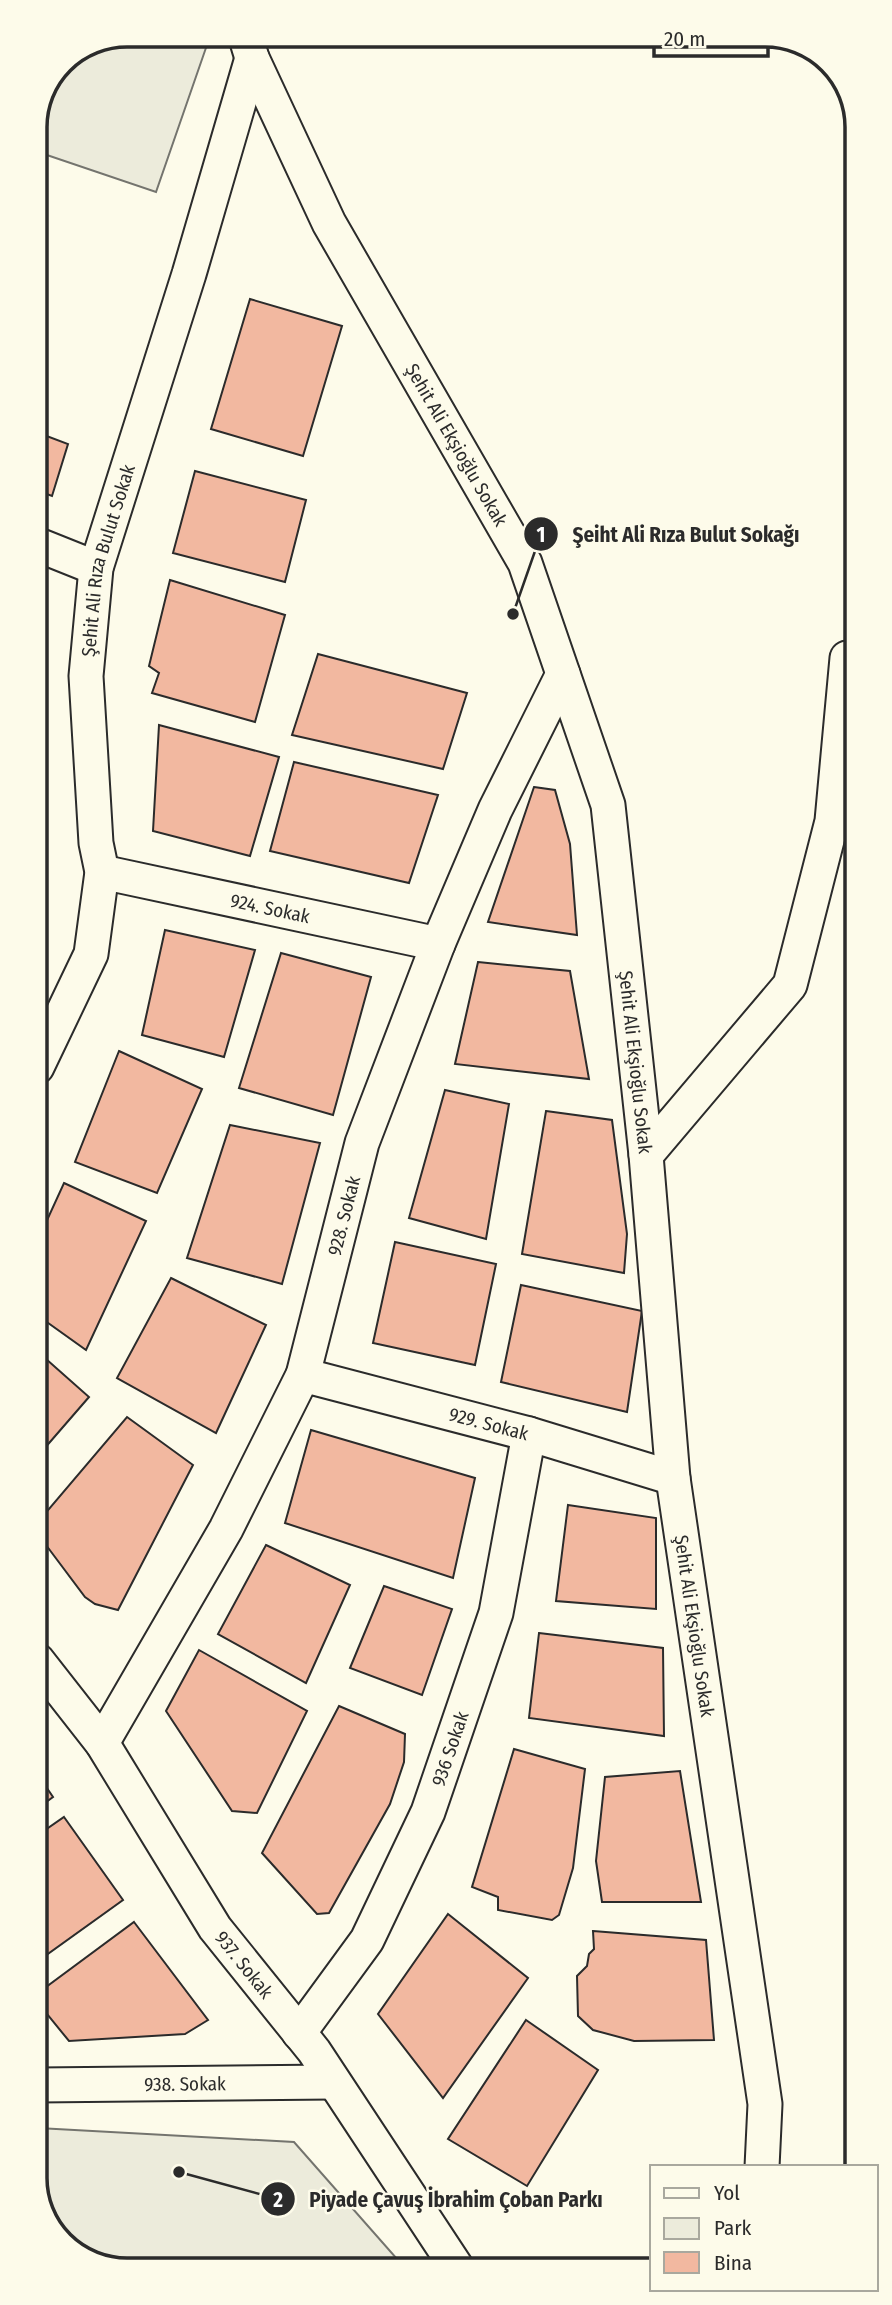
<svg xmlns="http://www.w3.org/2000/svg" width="892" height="2305" font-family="'Fira Sans Condensed',sans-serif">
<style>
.green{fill:#ecebdb;stroke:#74746e;stroke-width:2}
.building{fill:#f2b8a0;stroke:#2b2b2b;stroke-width:2}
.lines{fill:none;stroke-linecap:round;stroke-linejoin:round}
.street-casing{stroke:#2b2b2b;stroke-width:37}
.street{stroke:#fdfbea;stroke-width:33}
.labels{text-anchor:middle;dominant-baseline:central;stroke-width:5;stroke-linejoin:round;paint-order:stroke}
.street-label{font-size:19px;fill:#2b2b2b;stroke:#fdfbea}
.rim{fill:none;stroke:#2b2b2b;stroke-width:3.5}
.leader{fill:none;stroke:#2b2b2b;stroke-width:2.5}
.callout-dot{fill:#2b2b2b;stroke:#fdfbea;stroke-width:2.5}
.mark-label{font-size:21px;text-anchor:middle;font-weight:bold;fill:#fff}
.callout-label{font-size:21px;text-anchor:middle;font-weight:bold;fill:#2b2b2b;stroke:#fdfbea;stroke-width:5;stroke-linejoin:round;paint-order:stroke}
</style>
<rect width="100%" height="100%" fill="#fdfbea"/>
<g class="green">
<polygon points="127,35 207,35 208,42 156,192 35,151 35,121 62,62"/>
<polygon points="38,2128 294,2142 405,2268 121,2270 67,2247 38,2202"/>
</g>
<g class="building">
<polygon points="250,299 342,326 303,456 211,429"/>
<polygon points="36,432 68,444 52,496 36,490"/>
<polygon points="195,471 306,500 285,582 173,553"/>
<polygon points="170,580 285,615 255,722 152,693 159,673 149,666"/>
<polygon points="318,654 467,693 443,769 292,735"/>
<polygon points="159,725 279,757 250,856 153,831"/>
<polygon points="294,762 438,795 409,883 270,851"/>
<polygon points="534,787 555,790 570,844 577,935 488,922"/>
<polygon points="165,930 255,950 224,1057 142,1035"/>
<polygon points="281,953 371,977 333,1115 239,1088"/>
<polygon points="478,962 570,971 589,1079 455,1064"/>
<polygon points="119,1051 202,1089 157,1193 75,1162"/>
<polygon points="445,1090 509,1104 486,1239 409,1218"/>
<polygon points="546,1111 612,1120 627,1234 624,1273 522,1254"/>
<polygon points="230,1125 320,1143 282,1284 187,1258"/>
<polygon points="64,1183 146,1221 86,1350 37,1315 37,1242"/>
<polygon points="395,1242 496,1264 475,1365 373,1343"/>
<polygon points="171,1278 266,1325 216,1433 117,1378"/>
<polygon points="521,1285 642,1311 627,1412 501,1382"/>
<polygon points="37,1351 89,1397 37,1457"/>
<polygon points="127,1417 193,1465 118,1610 95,1604 85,1597 37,1533 37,1523"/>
<polygon points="311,1430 475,1478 453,1578 285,1523"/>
<polygon points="568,1505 656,1518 656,1609 556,1601"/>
<polygon points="266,1545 350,1585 306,1683 218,1634"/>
<polygon points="384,1586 452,1609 422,1695 350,1668"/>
<polygon points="539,1633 663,1648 664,1736 529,1718"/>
<polygon points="199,1650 307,1711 257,1813 232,1811 166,1711"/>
<polygon points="339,1706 405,1734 404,1762 390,1804 329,1913 317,1914 262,1853"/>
<polygon points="514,1749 585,1769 573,1868 559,1915 552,1920 498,1910 498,1897 472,1887"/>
<polygon points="680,1771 701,1902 602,1902 596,1861 605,1777"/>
<polygon points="38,1775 53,1797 38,1808"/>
<polygon points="64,1817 123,1900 38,1961 38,1835"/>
<polygon points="448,1914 528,1978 443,2098 378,2014"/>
<polygon points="134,1922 208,2020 185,2034 69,2041 38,2003 38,1993"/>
<polygon points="593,1931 706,1940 714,2040 634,2041 593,2030 578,2016 577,1976 587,1966 589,1954 594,1949"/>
<polygon points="526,2020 598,2070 527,2186 448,2139"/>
</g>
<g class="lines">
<defs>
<g id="street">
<path id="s1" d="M245,35L252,58L329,223L525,563L608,805L646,1155L673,1478L765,2104L762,2167"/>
<polyline points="36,544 96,568"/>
<path id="s2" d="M102,872L438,944"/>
<path id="s3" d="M37,1067L91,954L102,872L96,843L86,676L96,568L189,274L252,58"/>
<polyline points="646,1155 790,985 832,821 847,658"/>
<path id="s4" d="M303,1375L529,1434L673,1478"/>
<path id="s5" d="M37,1660L102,1743L215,1928L314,2051L457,2268"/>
<path id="s6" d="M102,1743L226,1529L303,1375L362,1143L438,944L495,810L563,674"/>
<path id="s7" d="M299,2033L367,1940L428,1812L496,1613L529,1434"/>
<path id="s8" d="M38,2085L333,2082"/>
</g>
</defs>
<use href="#street" class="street-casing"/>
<use href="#street" class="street"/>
</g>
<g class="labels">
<g class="street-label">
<text stroke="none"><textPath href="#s1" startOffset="462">Şehit Ali Ekşioğlu Sokak</textPath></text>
<text stroke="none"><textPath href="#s3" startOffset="523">Şehit Ali Rıza Bulut Sokak</textPath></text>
<text stroke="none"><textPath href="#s2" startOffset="172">924. Sokak</textPath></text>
<text stroke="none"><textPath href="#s1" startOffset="1113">Şehit Ali Ekşioğlu Sokak</textPath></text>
<text stroke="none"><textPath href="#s6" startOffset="584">928. Sokak</textPath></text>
<text stroke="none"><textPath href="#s4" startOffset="192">929. Sokak</textPath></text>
<text stroke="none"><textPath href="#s1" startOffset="1680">Şehit Ali Ekşioğlu Sokak</textPath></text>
<text stroke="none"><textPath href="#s7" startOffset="324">936 Sokak</textPath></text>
<text stroke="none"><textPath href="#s5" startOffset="369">937. Sokak</textPath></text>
<text stroke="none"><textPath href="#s8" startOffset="147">938. Sokak</textPath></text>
</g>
</g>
<path d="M0 0H892V2305H0ZM127 47H765A80 80 0 0 1 845 127V2178A80 80 0 0 1 765 2258H127A80 80 0 0 1 47 2178V127A80 80 0 0 1 127 47Z" fill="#fdfbea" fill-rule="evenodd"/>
<path class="rim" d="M127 47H765A80 80 0 0 1 845 127V2178A80 80 0 0 1 765 2258H127A80 80 0 0 1 47 2178V127A80 80 0 0 1 127 47Z"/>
<path class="leader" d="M513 614L541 534M179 2172L278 2199"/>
<g class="callout-dot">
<circle cx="513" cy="614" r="7"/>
<circle cx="179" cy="2172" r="7"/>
<circle cx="541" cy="534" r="18"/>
<circle cx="278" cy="2199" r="18"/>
</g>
<g class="mark-label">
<text x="541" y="542">1</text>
<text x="278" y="2207">2</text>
</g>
<g class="callout-label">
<text x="686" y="542">Şeiht Ali Rıza Bulut Sokağı</text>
<text x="456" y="2207">Piyade Çavuş İbrahim Çoban Parkı</text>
</g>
<rect x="650" y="2165" width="228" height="126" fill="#fdfbea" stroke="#a9a89e" stroke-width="2"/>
<rect x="664" y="2188" width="35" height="10" fill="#fdfbea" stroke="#a9a89e" stroke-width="2"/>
<text x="714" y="2200" font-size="21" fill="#2b2b2b">Yol</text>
<rect x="664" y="2218" width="35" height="21" fill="#ecebdb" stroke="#a9a89e" stroke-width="2"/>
<text x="714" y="2235" font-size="21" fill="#2b2b2b">Park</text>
<rect x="664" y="2252" width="35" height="21" fill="#f2b8a0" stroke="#a9a89e" stroke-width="2"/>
<text x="714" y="2270" font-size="21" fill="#2b2b2b">Bina</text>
<path d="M654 46v10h114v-10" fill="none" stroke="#2b2b2b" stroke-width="3.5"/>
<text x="664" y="46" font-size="21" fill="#2b2b2b" stroke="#fdfbea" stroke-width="5" paint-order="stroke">20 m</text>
</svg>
